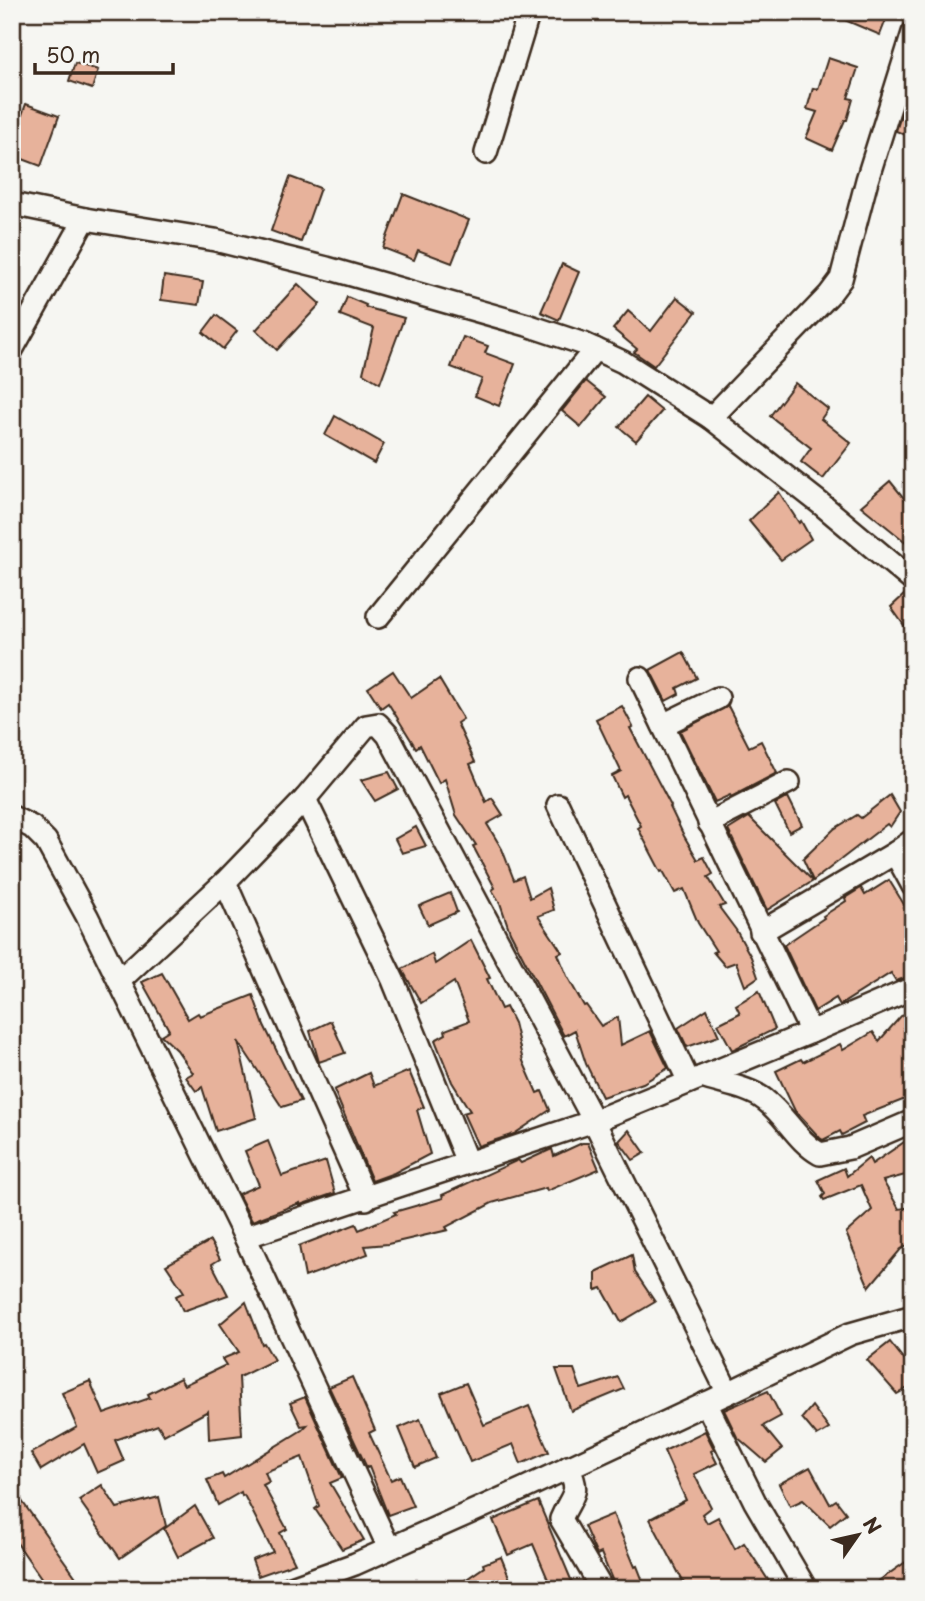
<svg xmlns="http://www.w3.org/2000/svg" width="925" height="1601" font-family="'Playpen Sans',sans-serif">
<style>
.building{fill:#e7b29b;stroke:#3b2a1e;stroke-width:2}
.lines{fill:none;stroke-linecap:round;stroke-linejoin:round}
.minor-casing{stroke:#3b2a1e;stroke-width:26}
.minor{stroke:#f6f6f2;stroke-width:21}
</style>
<rect width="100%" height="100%" fill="#f6f6f2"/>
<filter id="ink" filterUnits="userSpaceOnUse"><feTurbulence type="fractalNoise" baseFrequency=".0143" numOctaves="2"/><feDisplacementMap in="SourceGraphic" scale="14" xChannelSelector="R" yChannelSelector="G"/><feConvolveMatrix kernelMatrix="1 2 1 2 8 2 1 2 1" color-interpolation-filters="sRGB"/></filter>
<g filter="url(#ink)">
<g class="building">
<polygon points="826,12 889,12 880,35"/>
<polygon points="828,58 858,68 848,98 853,99 847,120 845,120 832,150 806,138 817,112 807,109 813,88 818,89"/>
<polygon points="75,63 98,70 92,89 69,81"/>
<polygon points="913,78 913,138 896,131"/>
<polygon points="26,104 59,116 41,166 12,155 12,142"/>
<polygon points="290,177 320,188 301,242 271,231"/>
<polygon points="403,194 469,220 452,263 418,250 414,260 383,248"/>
<polygon points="562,264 579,272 559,320 541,312"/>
<polygon points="164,276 203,282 199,305 161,300"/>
<polygon points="298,284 320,304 277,350 256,330"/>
<polygon points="347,297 366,305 365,307 404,318 380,383 363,373 374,328 340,315"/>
<polygon points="677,297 696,312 654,366 634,352 637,349 613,329 628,311 651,331"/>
<polygon points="216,315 237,331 223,349 203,332"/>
<polygon points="463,337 488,346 485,353 515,364 499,406 475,396 482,379 451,367"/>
<polygon points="586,381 606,397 581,427 562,411"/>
<polygon points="795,383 828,409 821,419 851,443 823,479 801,462 811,448 770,416"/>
<polygon points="645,397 662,411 636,441 619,427"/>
<polygon points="335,416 384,444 374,463 325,435"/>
<polygon points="890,481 913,509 913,548 861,506"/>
<polygon points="779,492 799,523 801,521 811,539 781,560 749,521"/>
<polygon points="905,594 913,603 913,638 891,607"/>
<polygon points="683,652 697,678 677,688 679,694 666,701 650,670"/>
<polygon points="393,671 411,698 439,679 463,719 457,723 475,762 470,764 486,802 492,798 503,815 487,824 502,849 514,880 523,876 530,898 548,888 554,910 538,916 562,952 558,954 567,976 584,1006 586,1005 601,1026 618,1017 621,1045 650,1031 668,1068 643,1083 602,1097 586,1064 575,1030 564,1036 510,932 500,903 492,890 495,888 473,846 476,845 456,815 445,779 439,783 420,745 416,748 388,703 381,708 368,688"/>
<polygon points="622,706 633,727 630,728 671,806 670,807 684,836 698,860 704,857 713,874 708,877 725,905 719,907 736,930 751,957 758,977 745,986 736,962 725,966 713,952 716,951 698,923 684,889 675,893 663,871 661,872 638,828 641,826 625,795 622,797 612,776 621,771 596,719"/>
<polygon points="728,706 749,747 761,741 777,773 731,797 730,795 715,802 680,731"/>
<polygon points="389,772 398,789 375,801 361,780"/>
<polygon points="890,795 900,812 890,827 887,824 813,881 803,859 834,829 857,815 861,818"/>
<polygon points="788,797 802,825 789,832 775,804"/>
<polygon points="749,817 813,881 767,910 728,830"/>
<polygon points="416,827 426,846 402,853 395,839"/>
<polygon points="889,880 913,919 913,975 896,981 891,973 840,1005 836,998 815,1011 784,945 824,918 823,916 846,901 845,898 861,888 865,895"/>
<polygon points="450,893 457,912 428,925 419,906"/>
<polygon points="471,940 490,978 487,979 501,1009 506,1007 514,1023 523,1061 537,1093 542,1091 550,1110 514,1134 478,1146 463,1113 470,1111 452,1082 435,1040 446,1034 445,1030 469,1021 454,982 421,1003 402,969 432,954 435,964"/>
<polygon points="162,973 188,1019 198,1013 200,1016 253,995 264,1025 301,1101 282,1107 238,1041 256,1118 216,1131 202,1087 196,1091 186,1077 193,1073 177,1050 161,1035 169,1030 142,982"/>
<polygon points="759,991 775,1029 732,1050 718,1024 740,1013 736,1005"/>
<polygon points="707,1009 719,1036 687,1047 678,1028"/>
<polygon points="913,1012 913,1096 862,1116 865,1123 842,1135 840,1131 823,1140 820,1138 795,1111 776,1071 801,1059 803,1062 840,1044 843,1050 873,1032 879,1041 901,1016"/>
<polygon points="331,1021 345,1053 319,1062 310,1031"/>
<polygon points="409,1071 424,1107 417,1110 430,1154 394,1173 372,1181 334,1090 369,1073 374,1086"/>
<polygon points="629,1130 645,1153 633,1160 619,1141"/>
<polygon points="913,1136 913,1173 883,1181 899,1209 913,1207 913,1243 901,1249 869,1287 846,1233 872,1210 861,1185 824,1200 822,1197 825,1194 818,1180 844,1168 847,1176 869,1158 872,1164"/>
<polygon points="268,1141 282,1176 326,1161 335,1193 300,1205 300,1203 252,1221 238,1194 259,1185 245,1151"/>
<polygon points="582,1143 588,1143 599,1169 547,1191 546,1188 492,1203 446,1227 448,1230 388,1244 365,1246 368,1254 305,1277 299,1246 356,1224 359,1230 396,1214 394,1212 443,1198 442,1195 518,1160 521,1163 552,1149 554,1156"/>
<polygon points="210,1241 220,1259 212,1264 228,1295 183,1311 176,1296 184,1292 166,1265"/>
<polygon points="632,1255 635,1272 655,1302 621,1322 602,1288 596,1290 596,1272"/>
<polygon points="246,1302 262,1344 264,1343 274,1360 239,1377 242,1435 209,1439 208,1411 164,1435 158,1425 115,1440 124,1461 97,1473 84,1444 41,1470 31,1453 77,1427 62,1393 90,1381 104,1414 150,1398 148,1394 180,1378 184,1385 226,1365 222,1359 239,1352 220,1324"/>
<polygon points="890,1342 913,1371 913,1385 897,1394 867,1360"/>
<polygon points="556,1369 574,1369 581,1389 618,1377 624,1389 571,1411"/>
<polygon points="352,1377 375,1430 369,1433 391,1480 400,1476 413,1506 388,1515 369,1467 367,1468 329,1387"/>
<polygon points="466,1383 484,1425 529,1406 549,1452 521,1464 513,1444 470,1462 441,1393"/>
<polygon points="768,1391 781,1416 763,1426 782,1449 766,1462 737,1437 724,1410"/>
<polygon points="305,1397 342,1478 330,1483 364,1540 342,1549 315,1509 319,1506 302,1457 265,1472 269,1482 263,1485 287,1529 280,1533 295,1563 258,1576 252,1560 273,1552 244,1495 242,1496 241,1492 218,1505 207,1480 222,1474 224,1478 302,1430 307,1425 301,1426 290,1403"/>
<polygon points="812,1406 829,1429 817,1436 802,1418"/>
<polygon points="420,1419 436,1458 415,1467 399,1428"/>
<polygon points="705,1431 714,1449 711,1451 717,1463 694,1474 711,1507 702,1514 707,1523 718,1517 735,1549 744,1543 774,1589 687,1589 650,1519 686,1500 664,1451"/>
<polygon points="810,1467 830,1504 836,1500 846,1513 830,1526 803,1500 790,1506 779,1484"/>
<polygon points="102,1485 117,1508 159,1497 166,1526 120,1558 79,1500"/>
<polygon points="12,1487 80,1583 72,1589 49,1589 12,1536"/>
<polygon points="538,1501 575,1589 552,1589 533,1544 508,1555 493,1520"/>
<polygon points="195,1506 213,1538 178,1557 164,1529"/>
<polygon points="613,1514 635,1567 637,1566 646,1589 616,1589 601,1553 597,1555 595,1551 584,1526"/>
<polygon points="501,1557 514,1589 452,1589 484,1567 483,1564"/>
<polygon points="913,1557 913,1589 867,1589"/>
</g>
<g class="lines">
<defs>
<g id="minor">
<polyline points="486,153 529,12"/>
<polyline points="12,204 85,219 215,240 327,268 527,325 584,344 623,362 711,418 821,504 913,581"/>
<polyline points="12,350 85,219"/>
<polyline points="711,418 829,295 841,279 867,180 913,33"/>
<polyline points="378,617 595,349"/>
<polyline points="640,678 811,1032 913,988"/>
<polyline points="663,725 718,698"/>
<polyline points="305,799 393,980 467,1162"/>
<polyline points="558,805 689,1082"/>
<polyline points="12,817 32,827 46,841 87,916 245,1237 389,1548"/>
<polyline points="709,823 789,782"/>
<polyline points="895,853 913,886"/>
<polyline points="225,882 366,1199"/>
<polyline points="761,932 895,853 913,840"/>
<polyline points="119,981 225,882 305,799 366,726 378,724 388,735 594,1121 728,1393"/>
<polyline points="702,1077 811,1032"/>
<path d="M245,1237L594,1121L702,1077C722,1084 749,1087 765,1100C786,1116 797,1141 820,1154L850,1148L913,1121"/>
<polyline points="706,1403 755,1502 806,1589"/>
<path d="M568,1467C582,1494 571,1495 561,1519L602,1589"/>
<polyline points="286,1589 355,1564 525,1488 728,1393 850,1334 913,1316"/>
</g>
</defs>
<use href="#minor" class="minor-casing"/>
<use href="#minor" class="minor"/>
</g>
</g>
<rect width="925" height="1601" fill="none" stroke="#f6f6f2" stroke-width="42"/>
<rect x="21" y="21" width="883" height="1559" fill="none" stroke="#3b2a1e" stroke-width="2.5" filter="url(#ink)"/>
<g transform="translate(858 1535) rotate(56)" stroke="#f6f6f2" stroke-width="5" paint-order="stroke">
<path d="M0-5L12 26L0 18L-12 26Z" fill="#3b2a1e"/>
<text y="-10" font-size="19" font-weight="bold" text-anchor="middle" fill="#3b2a1e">N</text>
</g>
<path d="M35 63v10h138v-10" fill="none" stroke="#3b2a1e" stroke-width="3.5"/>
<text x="46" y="63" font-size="21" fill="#3b2a1e" stroke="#f6f6f2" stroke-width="5" paint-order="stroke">50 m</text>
</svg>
